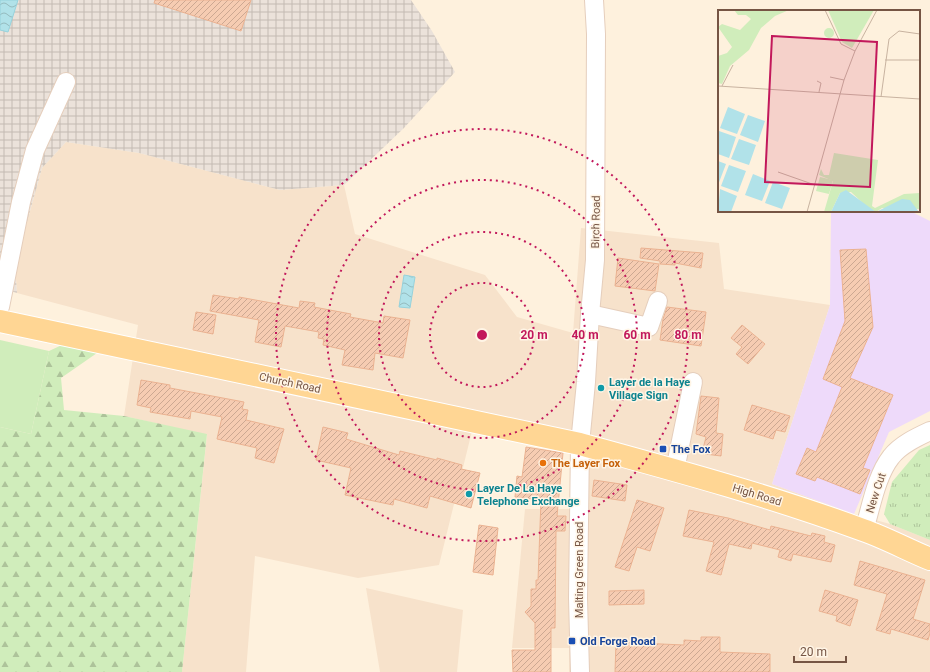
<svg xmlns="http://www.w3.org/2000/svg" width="930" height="672" font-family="Roboto,sans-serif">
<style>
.residential{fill:#f7e2cb}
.industrial{fill:url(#industrial-grid)}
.education{fill:#eedafa}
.forest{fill:url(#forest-firs)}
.park{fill:url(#park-tufts)}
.garden{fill:#d0edbb}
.water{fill:url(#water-waves);stroke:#96d2dc}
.building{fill:url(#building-hatch);stroke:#ebb291}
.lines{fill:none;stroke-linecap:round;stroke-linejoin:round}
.minor-casing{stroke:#e5cebc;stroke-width:20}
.major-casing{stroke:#fff;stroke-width:24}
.minor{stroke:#fff;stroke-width:18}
.major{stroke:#ffd694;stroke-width:22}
.ring{fill:none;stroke:#c2185b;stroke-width:2;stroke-dasharray:2 4}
.culture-dot{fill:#0f9aa8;stroke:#fff5e6;stroke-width:1.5}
.transit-dot{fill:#1a4fb4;stroke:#fff5e6;stroke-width:1.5}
.food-dot{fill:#e8710a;stroke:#fff5e6;stroke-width:1.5}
.labels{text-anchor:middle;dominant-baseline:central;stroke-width:3;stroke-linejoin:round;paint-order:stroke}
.street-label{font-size:11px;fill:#765544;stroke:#fff5e6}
.culture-label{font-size:11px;font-weight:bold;fill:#0d838f;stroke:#fff5e6;text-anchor:start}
.transit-label{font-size:11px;font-weight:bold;fill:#164399;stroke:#fff5e6;text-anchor:start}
.food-label{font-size:11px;font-weight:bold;fill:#c56008;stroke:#fff5e6;text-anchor:start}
.inset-road{fill:none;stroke:#c8b3a0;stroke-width:1}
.view{fill:#c2185b;fill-opacity:0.15;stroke:#c2185b;stroke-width:2}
.inset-edge{fill:none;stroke:#765544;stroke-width:2}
.centre{fill:#c2185b;stroke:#fff5e6;stroke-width:2}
.ring-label{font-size:12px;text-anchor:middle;font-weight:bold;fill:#c2185b;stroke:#fff5e6;stroke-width:3;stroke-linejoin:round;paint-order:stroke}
</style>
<defs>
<pattern id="industrial-grid" width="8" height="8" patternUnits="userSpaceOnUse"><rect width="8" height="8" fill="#ebe2da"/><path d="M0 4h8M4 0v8" fill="none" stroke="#c3bab2"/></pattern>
<pattern id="forest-firs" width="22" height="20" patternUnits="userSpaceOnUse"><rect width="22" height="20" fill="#d0edbb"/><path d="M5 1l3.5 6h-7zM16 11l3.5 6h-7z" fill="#adc39a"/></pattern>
<pattern id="park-tufts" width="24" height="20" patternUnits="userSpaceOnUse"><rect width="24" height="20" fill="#d0edbb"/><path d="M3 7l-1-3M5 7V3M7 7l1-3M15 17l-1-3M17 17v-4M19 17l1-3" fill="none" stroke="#adc39a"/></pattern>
<pattern id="water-waves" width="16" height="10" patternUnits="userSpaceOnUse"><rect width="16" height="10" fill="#b1e2e9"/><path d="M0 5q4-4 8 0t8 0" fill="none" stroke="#95babe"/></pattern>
<pattern id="building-hatch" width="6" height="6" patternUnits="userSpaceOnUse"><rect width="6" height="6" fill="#f6ccb2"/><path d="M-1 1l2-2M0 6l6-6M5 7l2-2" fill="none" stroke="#cca892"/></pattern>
</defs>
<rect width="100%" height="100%" fill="#fef1dd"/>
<g class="residential">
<polygon points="66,142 139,153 280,190 344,185 355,234 485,275 517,317 573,333 581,228 719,243 724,289 830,305 772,484 854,514 890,524 930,540 930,672 569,672 569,648 512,648 525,509 570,509 573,451 472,431 439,565 358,578 255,556 246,672 182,672 207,435 124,416 138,325 17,293 15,265 42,168"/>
<polygon points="366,588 463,610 457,672 380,672"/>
</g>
<polygon class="industrial" points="0,0 411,0 432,31 455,72 404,128 344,185 280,190 139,153 66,142 42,168 15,265 17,293 0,288"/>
<polygon class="education" points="831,211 910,211 930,221 930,411 889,432 854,514 772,484 830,305"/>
<polygon class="forest" points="64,344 82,346 97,353 61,378 64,410 124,416 207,434 182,672 0,672 0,427 31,434 49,351"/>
<polygon class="park" points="930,445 930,540 890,524 884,514 892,482 919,450"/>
<polygon class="garden" points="0,340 49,351 31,434 0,427"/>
<g class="water">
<polygon points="0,0 18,0 8,32 0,30"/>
<polygon points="404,275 415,277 410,308 399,307"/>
</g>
<g class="building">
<polygon points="155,0 251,0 241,31 154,3"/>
<polygon points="641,248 703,253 701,268 675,263 675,265 660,264 660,261 640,258"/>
<polygon points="866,249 873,327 850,378 893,395 863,468 870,470 860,494 817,477 815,481 796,474 807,448 816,452 842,387 823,379 845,321 840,250"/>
<polygon points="618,258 659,264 655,291 615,286"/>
<polygon points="213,295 239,299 239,297 299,308 300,301 315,303 314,307 351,314 350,317 383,323 384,316 410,320 403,358 375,353 373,370 342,365 345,350 323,345 324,339 318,338 319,332 285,326 281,347 255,342 259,320 210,311"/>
<polygon points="667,307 706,312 701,346 660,340 663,319"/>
<polygon points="196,312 216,315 213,334 193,330"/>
<polygon points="742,325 765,344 748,364 736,354 742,347 731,338"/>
<polygon points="141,380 170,385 170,388 244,402 242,409 248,410 246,420 284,429 274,463 255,458 257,448 217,439 222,417 191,411 190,419 150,412 151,408 137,405"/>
<polygon points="701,396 719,398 716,433 723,434 721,456 705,454 705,449 703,449 706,437 696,434"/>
<polygon points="752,405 790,416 785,432 776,430 773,439 744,430"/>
<polygon points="323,427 348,433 346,439 399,455 400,451 437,460 437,458 462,465 461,469 480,473 471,508 430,496 427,508 394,499 393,505 345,495 351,468 316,460"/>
<polygon points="526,447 563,453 557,516 566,516 565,531 556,531 555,628 551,628 551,672 513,672 512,650 535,650 535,623 525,612 531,606 531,589 536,589 536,580 538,580 541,500 515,497 517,476 522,477"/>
<polygon points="594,480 627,485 625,501 592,496"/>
<polygon points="637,500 664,508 650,551 637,547 629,571 615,567"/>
<polygon points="689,510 728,518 770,530 771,526 811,536 812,533 825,536 824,542 835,545 831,562 793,554 791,561 778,557 780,550 752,543 751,549 729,544 721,575 706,571 714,542 683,536"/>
<polygon points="479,525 498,528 493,575 473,572"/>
<polygon points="860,561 925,580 913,619 930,624 930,633 928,640 891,629 890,634 876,630 887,594 854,585"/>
<polygon points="644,590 644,604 609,605 609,591"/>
<polygon points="825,590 858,600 850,626 836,621 837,616 819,611"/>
<polygon points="701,637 720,637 720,652 770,654 770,672 615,672 616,642 684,645 684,640 701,641"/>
</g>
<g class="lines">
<defs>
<g id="minor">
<polyline points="0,307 21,202 35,150 66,82"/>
<polyline points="590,314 649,327 658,301"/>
<polyline points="675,470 693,382"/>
<path d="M864,530C871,508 876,476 891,457C900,445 917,437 930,431"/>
<polyline points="580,672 578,598 580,444 586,382 590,314 595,260 596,34 594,0"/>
</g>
<path id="major" d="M0,321L580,444C675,470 771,496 863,530C886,538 908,550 930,559"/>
</defs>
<use href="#minor" class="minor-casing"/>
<use href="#major" class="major-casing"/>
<use href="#minor" class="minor"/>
<use href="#major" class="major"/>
</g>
<g class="ring">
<circle cx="482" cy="335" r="52"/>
<circle cx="482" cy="335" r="103"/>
<circle cx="482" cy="335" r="155"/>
<circle cx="482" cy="335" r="206"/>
</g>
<g class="culture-dot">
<circle cx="601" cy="388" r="4"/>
<circle cx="469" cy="494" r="4"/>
</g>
<g class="transit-dot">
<rect x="659" y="445" width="8" height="8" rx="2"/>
<rect x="568" y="637" width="8" height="8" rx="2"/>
</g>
<circle class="food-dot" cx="543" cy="463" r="4"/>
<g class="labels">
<g class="street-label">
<text transform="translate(596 222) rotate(-89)">Birch Road</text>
<text transform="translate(290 383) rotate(12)">Church Road</text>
<text transform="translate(876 493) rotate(-72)">New Cut</text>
<text transform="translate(757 495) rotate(17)">High Road</text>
<text transform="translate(579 570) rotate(-90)">Malting Green Road</text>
</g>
<g class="culture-label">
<text x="609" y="382">Layer de la Haye<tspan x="609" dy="13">Village Sign</tspan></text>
<text x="477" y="488">Layer De La Haye<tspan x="477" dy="13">Telephone Exchange</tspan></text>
</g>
<g class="transit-label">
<text x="671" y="449">The Fox</text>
<text x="580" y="641">Old Forge Road</text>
</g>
<g class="food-label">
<text x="551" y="463">The Layer Fox</text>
</g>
</g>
<g transform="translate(718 10)">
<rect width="202" height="202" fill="#fef1dd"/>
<path d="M16,0H71L57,6L43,18L31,40L12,56L4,74L0,73V46L9,43L14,37L0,17L4,14L22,20L33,9L28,5H20ZM116,143L160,150L154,196L157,198L186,184L202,183V202L201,199L164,198L158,202L149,197L133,182L122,183L113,202H106L115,171L101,165L103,159L106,165H111Z" fill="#d0edbb"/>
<path d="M110,0H156L134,38L124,32Z" fill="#d0edbb"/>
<path d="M106 23a5 5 0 1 1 10 0a5 5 0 1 1-10 0ZM102,167L115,170L111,184L98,181Z" fill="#d0edbb"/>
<path d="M10,97L27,104L19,124L2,118ZM30,105L47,111L40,132L22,125ZM1,121L18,127L11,148L0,144ZM21,129L38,135L31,155L13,149ZM0,151L8,154L0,175ZM11,155L28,161L20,182L3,176ZM35,164L52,171L44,191L27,185ZM55,172L72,178L64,199L47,193ZM2,179L19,186L13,202H0ZM128,180L158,202L184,189L192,190L201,202H113L122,183Z" fill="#b1e2e9"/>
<path class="inset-road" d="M107,0L123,34L137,41M167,50H202M112,67L126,70M99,71L103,73L101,82M0,76L202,89M4,76L15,55M163,87L171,29L181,21L202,24M60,162L97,175M89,202L126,70L137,41L159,0"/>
<path class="view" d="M54,26L159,32L152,177L47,172Z"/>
<rect width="202" height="202" class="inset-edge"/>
</g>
<circle cx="482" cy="335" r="6" class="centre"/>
<g class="ring-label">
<text x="534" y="339">20 m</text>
<text x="585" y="339">40 m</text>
<text x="637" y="339">60 m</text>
<text x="688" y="339">80 m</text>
</g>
<path d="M794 656v6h52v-6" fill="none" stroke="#765544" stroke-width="2"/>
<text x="800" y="656" font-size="12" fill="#765544" stroke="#fff5e6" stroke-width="3" paint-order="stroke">20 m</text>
</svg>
